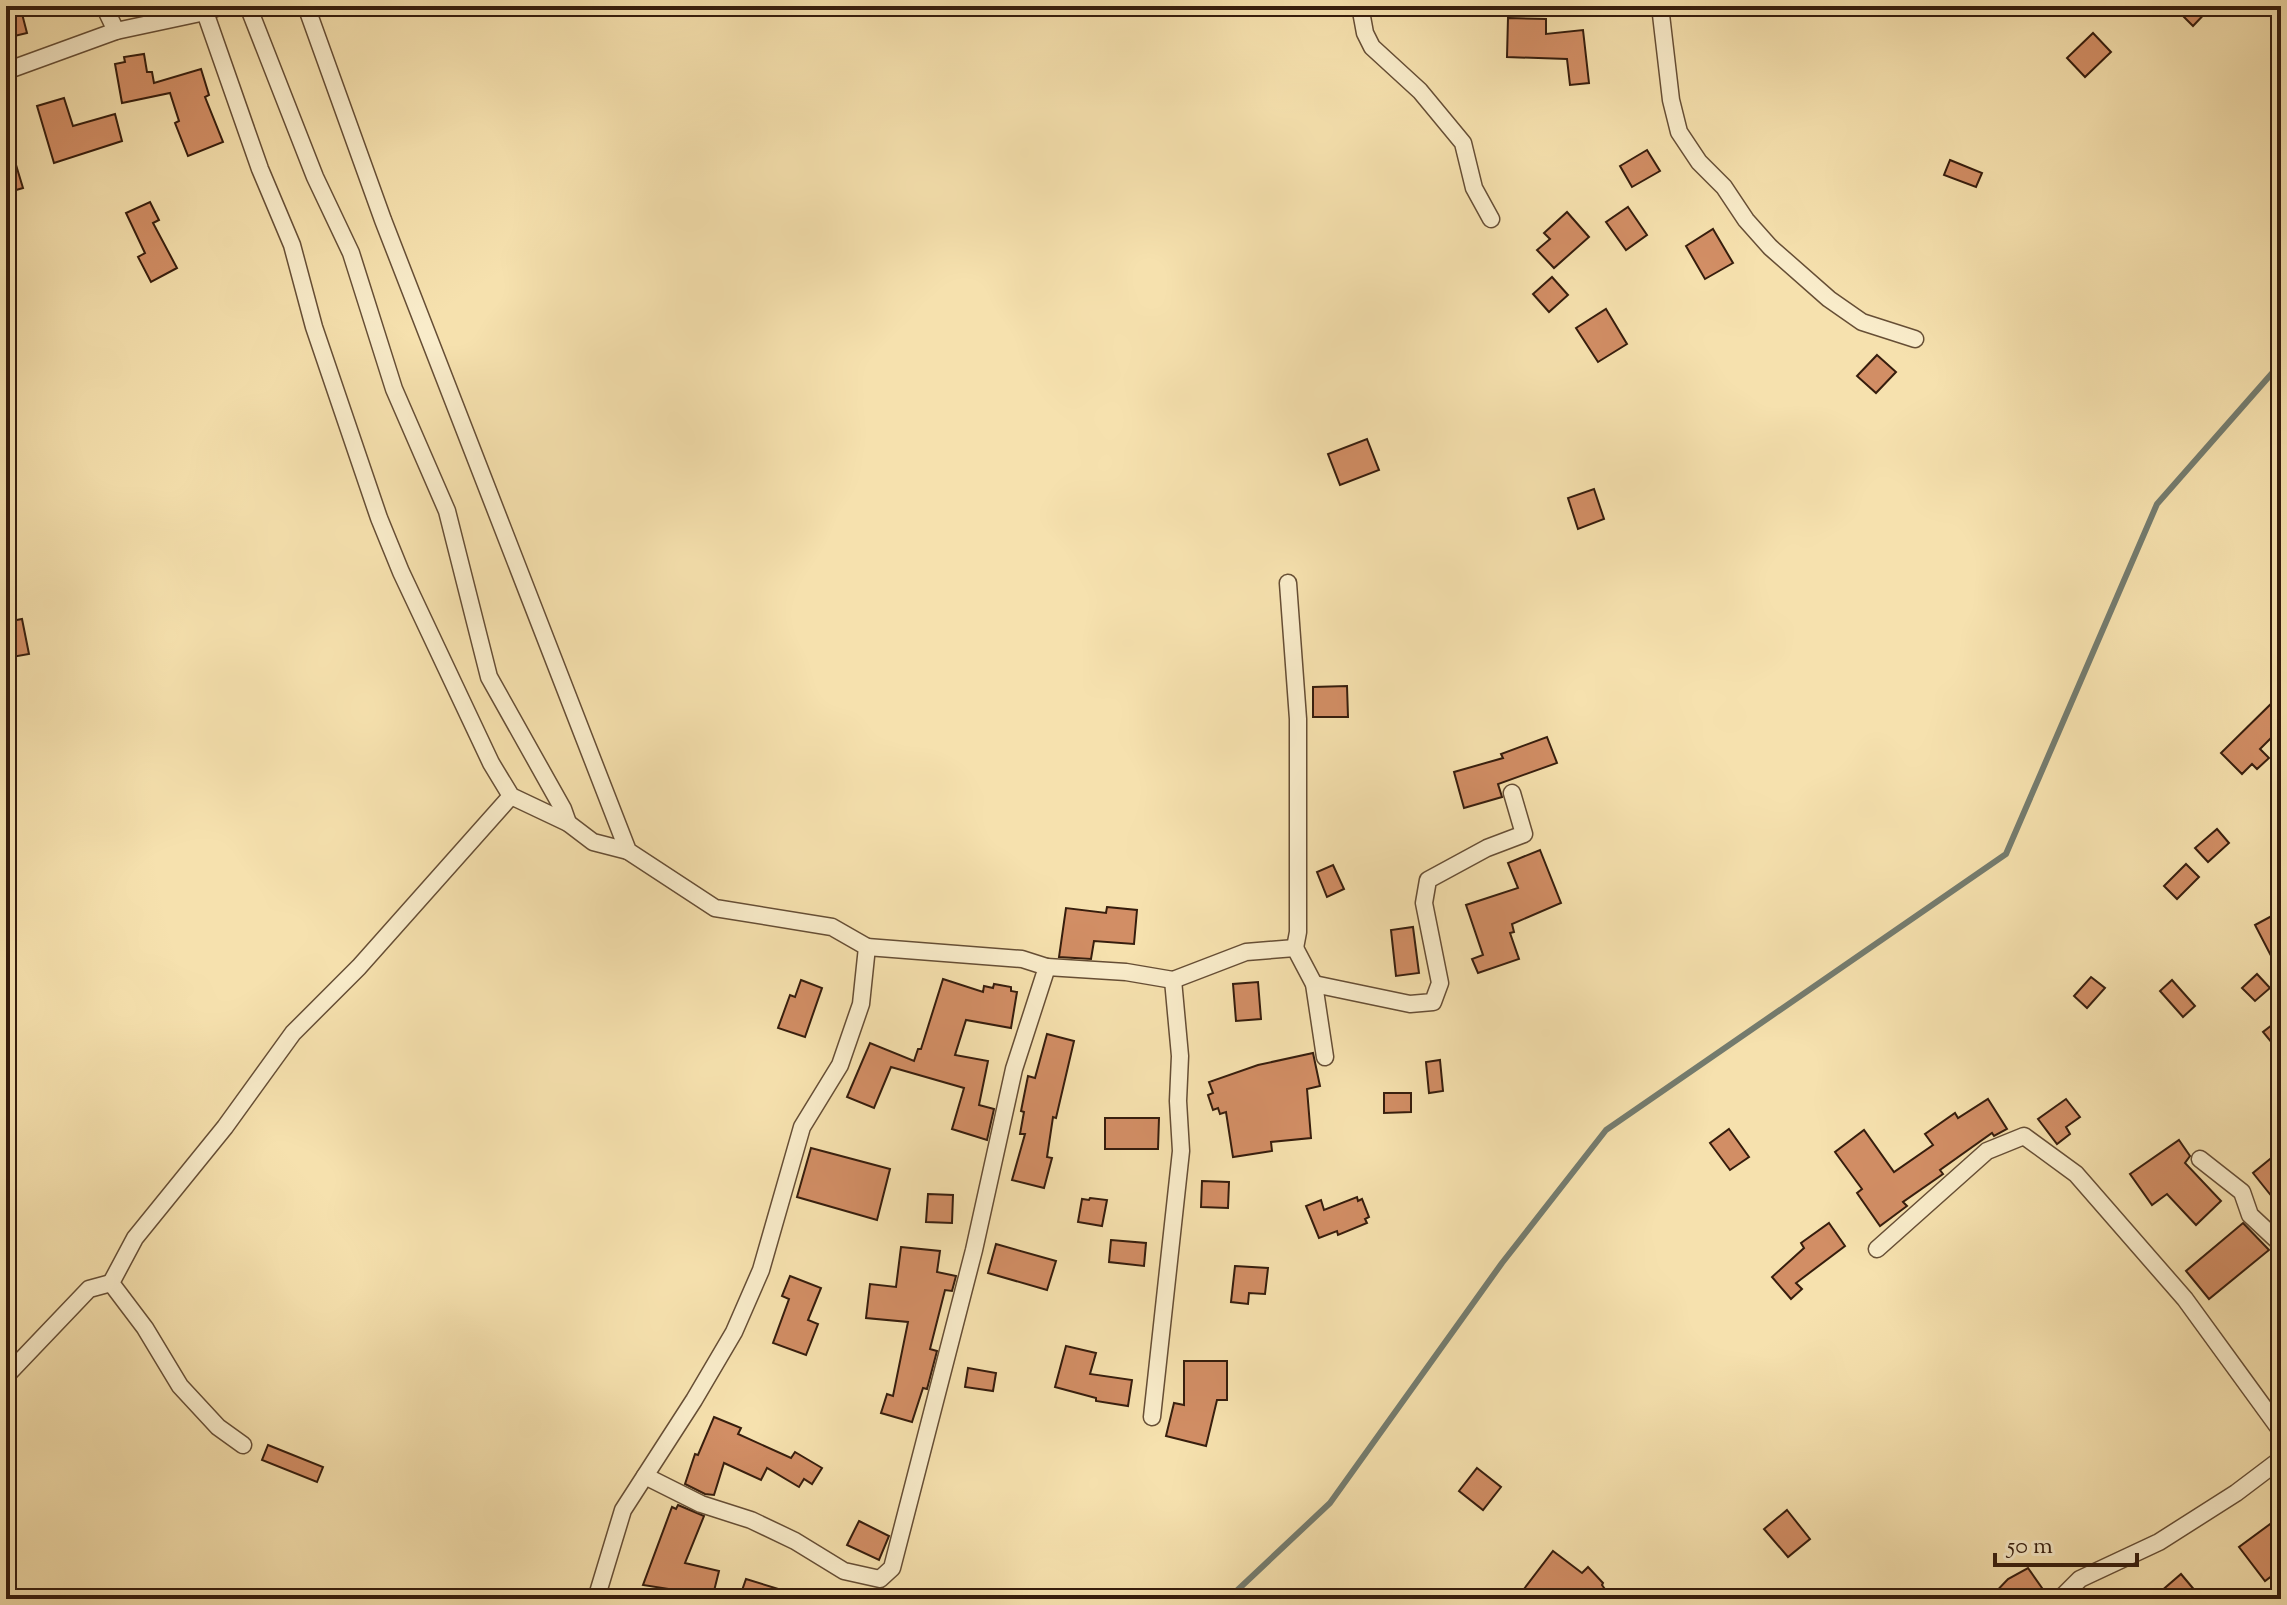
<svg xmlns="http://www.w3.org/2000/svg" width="2287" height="1605" font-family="'Sorts Mill Goudy',serif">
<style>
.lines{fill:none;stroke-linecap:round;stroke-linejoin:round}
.stream{stroke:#747c6f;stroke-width:6}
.building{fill:#d28e65;stroke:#361d0d;stroke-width:2}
.street-casing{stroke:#664e35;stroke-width:19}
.street{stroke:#f9ecca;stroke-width:16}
</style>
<rect width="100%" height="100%" fill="#f6e1ae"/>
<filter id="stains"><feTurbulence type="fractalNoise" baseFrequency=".0025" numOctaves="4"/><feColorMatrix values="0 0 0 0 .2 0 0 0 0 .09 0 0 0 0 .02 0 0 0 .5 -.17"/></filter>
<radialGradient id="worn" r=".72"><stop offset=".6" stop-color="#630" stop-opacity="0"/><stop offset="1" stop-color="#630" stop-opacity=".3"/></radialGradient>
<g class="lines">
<polyline class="stream" points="1228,1599 1330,1503 1502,1263 1606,1130 2006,854 2157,504 2281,363"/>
</g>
<g class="building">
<polygon points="6,6 20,6 27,33 6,38"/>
<polygon points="2173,6 2212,6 2193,26"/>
<polygon points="1508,18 1546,19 1546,34 1583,30 1589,83 1570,85 1567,59 1507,57"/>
<polygon points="2093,33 2111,52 2085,77 2067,58"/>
<polygon points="144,54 147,72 152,72 154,83 201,69 209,95 205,97 223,142 188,156 175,123 179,121 170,93 122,103 115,64 125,62 124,57"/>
<polygon points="64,98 73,126 115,114 122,141 54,163 37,106"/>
<polygon points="10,145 23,188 6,193 6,146"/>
<polygon points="1647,150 1660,171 1632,187 1620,166"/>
<polygon points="1950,160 1982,173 1976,187 1944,175"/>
<polygon points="150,202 159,220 153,223 177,268 151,282 138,257 145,253 126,213"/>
<polygon points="1628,207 1647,235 1626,250 1606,222"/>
<polygon points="1567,212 1589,237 1554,268 1537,250 1550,239 1544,233"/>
<polygon points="1713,229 1733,263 1705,279 1686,246"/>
<polygon points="1552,277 1568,295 1549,312 1533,294"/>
<polygon points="1606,309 1627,344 1598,362 1576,328"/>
<polygon points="1877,355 1896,372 1876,393 1857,376"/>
<polygon points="1367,439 1379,470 1340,485 1328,454"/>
<polygon points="1594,489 1604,519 1578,529 1568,498"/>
<polygon points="22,619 29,654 6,658 6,622"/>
<polygon points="1347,686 1348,717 1313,717 1313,687"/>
<polygon points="2281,694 2281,728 2260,749 2269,758 2257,769 2252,764 2242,774 2221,753"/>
<polygon points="1547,737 1557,763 1498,784 1502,797 1464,808 1454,772 1503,758 1501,754"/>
<polygon points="2217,829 2229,843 2208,862 2195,848"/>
<polygon points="1540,850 1561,903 1512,924 1514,932 1510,933 1519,959 1478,973 1472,959 1483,955 1466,905 1518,888 1508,863"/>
<polygon points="2186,864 2199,877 2177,899 2164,886"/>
<polygon points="1333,865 1344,889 1327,897 1317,872"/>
<polygon points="1107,907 1137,910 1134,944 1094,941 1091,959 1059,957 1066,908 1106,913"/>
<polygon points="2281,911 2281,975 2255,925"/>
<polygon points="1413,927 1419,973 1396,976 1391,930"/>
<polygon points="2257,974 2270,988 2255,1001 2242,988"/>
<polygon points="2091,977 2105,988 2087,1008 2074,996"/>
<polygon points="943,979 983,992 984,986 993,988 994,984 1011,987 1011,991 1017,992 1011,1028 966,1020 955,1055 988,1061 979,1105 994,1109 987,1140 952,1129 964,1088 891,1067 874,1108 847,1097 870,1043 914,1061 918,1049 921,1049"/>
<polygon points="801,980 822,988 805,1037 778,1028 790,995 795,997"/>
<polygon points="2172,980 2195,1006 2183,1017 2160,991"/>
<polygon points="1258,982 1261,1019 1236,1021 1233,984"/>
<polygon points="2281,1018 2281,1054 2263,1032"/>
<polygon points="1047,1034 1074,1041 1056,1118 1053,1117 1047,1157 1052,1158 1044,1188 1012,1180 1025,1134 1020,1134 1024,1112 1021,1111 1028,1076 1035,1078"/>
<polygon points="1313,1053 1320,1086 1307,1089 1311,1138 1271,1142 1272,1151 1233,1157 1226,1112 1220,1114 1218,1108 1213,1110 1208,1095 1213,1093 1209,1082 1258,1065"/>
<polygon points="1440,1060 1443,1091 1429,1093 1426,1062"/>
<polygon points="1384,1093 1411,1093 1411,1112 1384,1113"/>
<polygon points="1988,1099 2007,1129 1994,1136 1992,1133 1940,1170 1943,1174 1903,1202 1907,1206 1880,1226 1857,1193 1862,1189 1835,1152 1864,1130 1894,1172 1933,1145 1925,1134 1955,1113 1958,1118"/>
<polygon points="2066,1099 2080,1117 2066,1127 2070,1134 2057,1144 2038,1119"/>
<polygon points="1105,1118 1159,1118 1158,1149 1105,1149"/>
<polygon points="1729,1129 1749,1157 1730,1170 1710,1143"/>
<polygon points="2179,1140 2190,1156 2185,1163 2221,1201 2196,1225 2167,1194 2152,1205 2130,1174"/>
<polygon points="811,1148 890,1169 877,1220 797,1197"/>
<polygon points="2281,1150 2281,1208 2253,1173"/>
<polygon points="1202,1181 1229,1182 1228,1208 1201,1207"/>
<polygon points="928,1194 953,1195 952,1223 926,1222"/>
<polygon points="1357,1197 1358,1201 1362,1199 1369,1217 1365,1219 1367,1223 1338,1235 1337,1231 1319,1238 1306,1206 1321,1200 1324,1210"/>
<polygon points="1090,1198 1107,1200 1102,1226 1078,1222 1082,1199 1089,1200"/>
<polygon points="1829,1223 1845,1246 1796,1283 1802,1289 1791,1299 1772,1277 1804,1248 1801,1243"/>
<polygon points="2243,1223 2269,1250 2209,1299 2186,1271"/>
<polygon points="1111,1240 1146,1243 1144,1266 1109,1262"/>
<polygon points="996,1244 1056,1261 1047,1290 988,1273"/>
<polygon points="901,1247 940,1251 937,1272 956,1276 952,1291 945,1290 930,1349 937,1351 927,1389 923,1388 912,1422 881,1413 887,1394 893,1396 908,1322 866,1318 870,1284 896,1287"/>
<polygon points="1235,1266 1268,1268 1265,1294 1249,1293 1248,1304 1231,1302"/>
<polygon points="790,1276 821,1288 808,1320 818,1324 806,1355 773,1343 789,1299 782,1296"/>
<polygon points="1066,1346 1096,1353 1090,1374 1132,1380 1128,1406 1096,1401 1096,1398 1055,1387"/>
<polygon points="1184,1361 1227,1361 1227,1400 1217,1400 1206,1446 1166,1436 1174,1403 1184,1405"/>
<polygon points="968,1368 996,1373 993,1391 965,1387"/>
<polygon points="714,1417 741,1428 738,1434 791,1458 795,1452 822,1468 812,1484 804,1479 799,1487 767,1468 761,1480 724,1463 714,1495 705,1494 685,1484 695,1454 698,1455"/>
<polygon points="268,1445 323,1467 317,1482 262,1460"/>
<polygon points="1477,1468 1501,1487 1483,1510 1459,1491"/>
<polygon points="678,1505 704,1516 685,1563 719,1571 712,1599 694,1599 681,1596 682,1591 643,1585 672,1507 676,1509"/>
<polygon points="1787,1510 1810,1539 1788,1557 1764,1529"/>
<polygon points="2281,1516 2281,1569 2265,1581 2239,1547"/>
<polygon points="859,1521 889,1536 879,1560 847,1545"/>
<polygon points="1553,1551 1582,1573 1588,1567 1603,1583 1602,1585 1612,1599 1536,1599 1524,1589"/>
<polygon points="2028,1568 2042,1588 2026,1599 1989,1599 2008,1579"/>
<polygon points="2181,1574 2202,1599 2152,1599"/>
<polygon points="746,1579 798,1595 797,1599 739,1599"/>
</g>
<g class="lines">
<defs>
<g id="street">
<polyline points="104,6 116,31"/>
<polyline points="248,6 315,177 351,253 394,389 447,511 489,677 563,809 568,823"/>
<polyline points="306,6 383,220 628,851 715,908 832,927 867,947 861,1004 840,1065 802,1127 761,1270 734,1332 694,1400 623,1510 596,1599"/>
<polyline points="1360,6 1365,33 1372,47 1420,91 1463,143 1474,188 1491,219"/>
<polyline points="1660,6 1671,100 1679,132 1699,162 1724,187 1746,220 1770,247 1829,299 1862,322 1915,339"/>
<polyline points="205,12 260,169 292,245 314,327 379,518 401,572 491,763 511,796 568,823 593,842 628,851"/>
<polyline points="6,71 116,31 205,12 221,6"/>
<polyline points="1288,583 1298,719 1298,932 1295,948"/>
<polyline points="1047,967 1126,972 1173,980 1246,952 1295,948 1314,984 1325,1057"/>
<polyline points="1314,984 1410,1004 1433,1002 1440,983 1424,903 1428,880 1487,848 1524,834 1512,793"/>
<polyline points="2200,1159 2242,1192 2250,1215 2281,1244"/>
<polyline points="1877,1249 1987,1151 2024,1136 2076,1174 2185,1299 2281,1431"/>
<polyline points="6,1376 89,1289 111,1283"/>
<polyline points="1152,1417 1181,1151 1178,1101 1180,1056 1173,980"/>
<polyline points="243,1445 218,1427 180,1386 145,1328 111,1283 135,1238 225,1127 293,1033 359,967 511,796"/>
<polyline points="645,1476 701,1504 751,1520 795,1541 844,1571 880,1579 892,1568 974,1250 1014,1069 1047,967 1022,959 867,947"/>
<polyline points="2060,1599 2080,1579 2159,1542 2236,1493 2281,1459"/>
</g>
</defs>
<use href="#street" class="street-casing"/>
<use href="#street" class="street"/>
</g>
<rect width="2287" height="1605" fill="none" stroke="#f6e1ae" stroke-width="32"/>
<rect x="8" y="8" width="2271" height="1589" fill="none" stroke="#361d0d" stroke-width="4"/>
<rect x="16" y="16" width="2255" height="1573" fill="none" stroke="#361d0d" stroke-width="2"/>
<path d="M1995 1553v12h142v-12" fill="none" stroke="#361d0d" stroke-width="4"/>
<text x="2007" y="1553" font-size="24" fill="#361d0d" stroke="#f9ecca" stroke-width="6" paint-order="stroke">50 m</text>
<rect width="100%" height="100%" filter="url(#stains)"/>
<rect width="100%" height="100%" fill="url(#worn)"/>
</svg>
